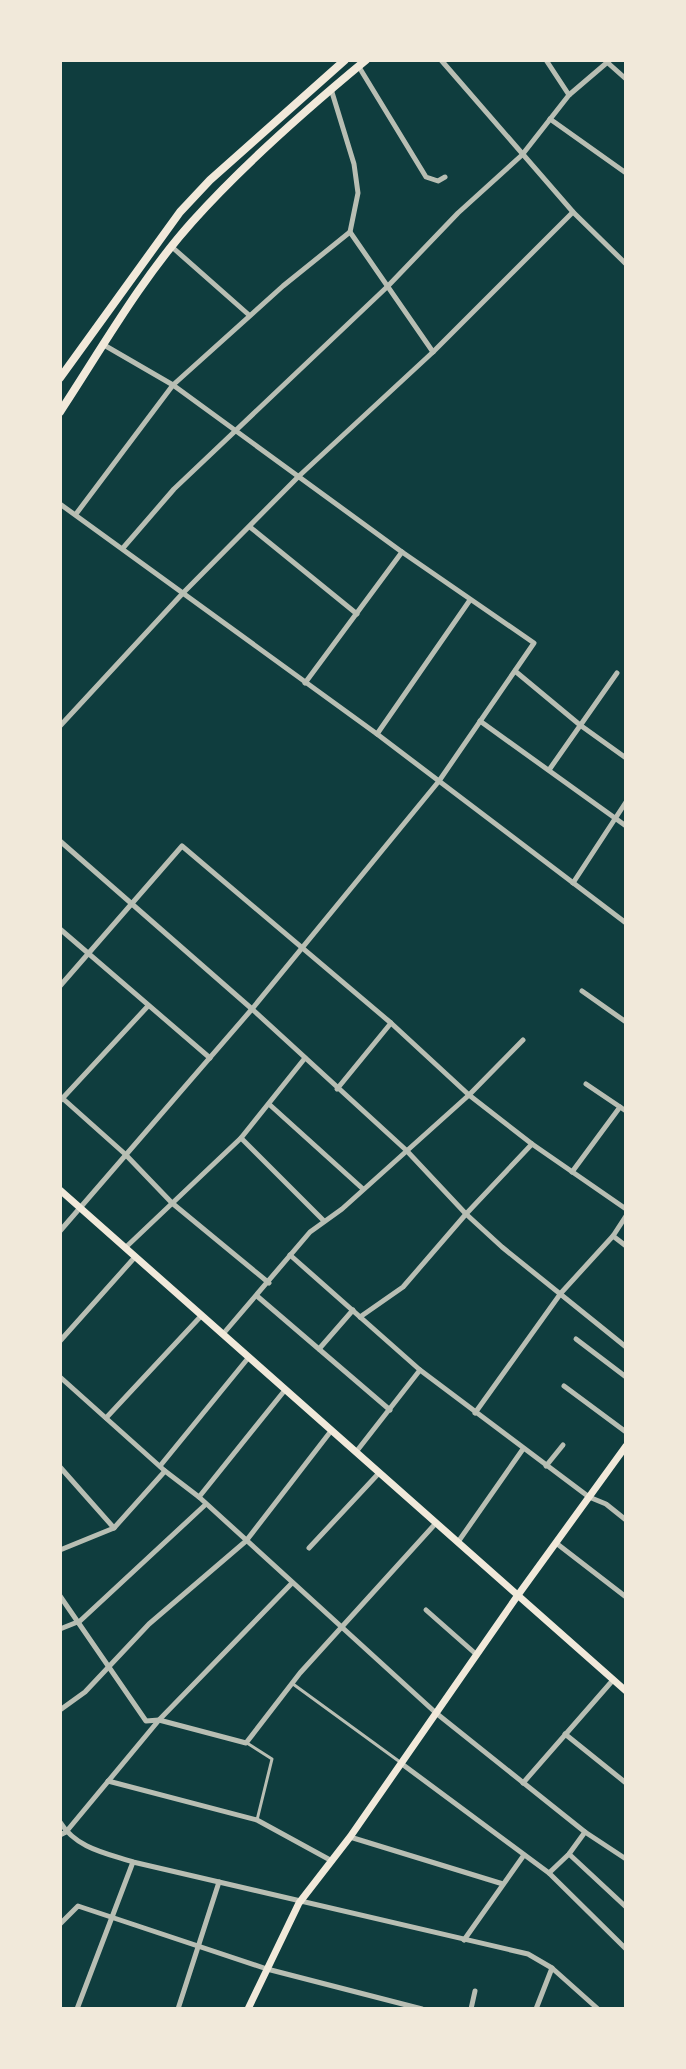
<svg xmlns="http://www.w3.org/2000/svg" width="686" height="2069" font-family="'Open Sans',sans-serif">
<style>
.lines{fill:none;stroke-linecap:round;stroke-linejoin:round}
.service{stroke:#b8beb3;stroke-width:3}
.minor{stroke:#b8beb3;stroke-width:5}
.secondary{stroke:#f1e9da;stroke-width:7}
.primary{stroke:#f1e9da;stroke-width:8}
</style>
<rect width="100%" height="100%" fill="#0f3d3e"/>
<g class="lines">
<g class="service">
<polyline points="293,1684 400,1762"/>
<polyline points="247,1743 272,1759 257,1820"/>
</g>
<g class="minor">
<polyline points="441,60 573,212 626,264"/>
<polyline points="546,60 569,95"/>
<polyline points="608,63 626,79"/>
<polyline points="359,67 426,177 438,181 445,177"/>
<polyline points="331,89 354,164 358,193 350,232 433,352"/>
<polyline points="550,119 626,173"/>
<polyline points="172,247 249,315"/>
<polyline points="60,504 377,734 626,923"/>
<polyline points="76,514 173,385 283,286 350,232"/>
<polyline points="250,527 357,614"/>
<polyline points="123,548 174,489 388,286 458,213 522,155 569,95 610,60"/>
<polyline points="515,671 580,725 626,758"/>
<polyline points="305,683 402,552"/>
<polyline points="480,721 626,826"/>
<polyline points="60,726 183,593 299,476 433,352 573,212"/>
<polyline points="377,734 470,600"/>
<polyline points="549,770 617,673"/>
<polyline points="60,841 252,1009 406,1150 466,1214 502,1247 626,1347"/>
<polyline points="573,883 626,802"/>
<polyline points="60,929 210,1058"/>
<polyline points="60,986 182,846 391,1023 469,1095 532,1144 626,1209"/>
<polyline points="582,991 626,1022"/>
<polyline points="586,1084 626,1111"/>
<polyline points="337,1089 391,1023"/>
<polyline points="60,1096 125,1154 172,1203 269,1283"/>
<polyline points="60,1101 148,1006"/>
<polyline points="270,1105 363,1189"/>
<polyline points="241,1138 324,1221"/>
<polyline points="572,1172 620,1107"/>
<polyline points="60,1231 252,1009 439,781 534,643 402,552 173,385 104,345"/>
<polyline points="613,1236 626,1246"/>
<polyline points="125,1248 241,1138 305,1058"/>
<polyline points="290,1255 420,1370 589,1497 606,1504 626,1520"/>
<polyline points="257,1296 390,1410"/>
<polyline points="360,1317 403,1287 466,1214 532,1144"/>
<polyline points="223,1334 310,1232 342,1209 469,1095 523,1040"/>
<polyline points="576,1339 626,1377"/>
<polyline points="60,1341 135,1257"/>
<polyline points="319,1349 353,1310"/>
<polyline points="60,1377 165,1471 199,1497 436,1713 585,1832 626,1859"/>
<polyline points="564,1386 626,1432"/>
<polyline points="475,1413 561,1293 613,1236 626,1216"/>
<polyline points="106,1418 202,1315"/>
<polyline points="356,1452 420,1370"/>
<polyline points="160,1466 249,1357"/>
<polyline points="546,1466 563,1445"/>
<polyline points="60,1467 114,1528"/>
<polyline points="199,1497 285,1390"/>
<polyline points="458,1542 523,1449"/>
<polyline points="556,1543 626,1597"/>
<polyline points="309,1548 379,1473"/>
<polyline points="60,1550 114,1528 165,1471"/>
<polyline points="60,1596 146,1721 159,1720 246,1743 300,1673 436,1523"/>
<polyline points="426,1610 477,1655"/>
<polyline points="60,1629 80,1621 205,1505"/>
<polyline points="60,1710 85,1692 149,1624 246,1541 331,1431"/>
<polyline points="565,1734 626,1783"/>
<polyline points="402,1764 549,1873 626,1949"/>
<polyline points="108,1781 257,1820 332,1861"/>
<polyline points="523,1783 613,1680"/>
<path d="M60,1822C76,1848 105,1853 133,1862L528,1954L552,1968L598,2009"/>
<polyline points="60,1835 66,1832 159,1720 292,1583"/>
<polyline points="350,1837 503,1884"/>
<polyline points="569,1854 626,1907"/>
<polyline points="549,1873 569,1854 585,1832"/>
<polyline points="60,1924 78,1906 267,1969 422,2009"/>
<polyline points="464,1940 524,1855"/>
<polyline points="77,2009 133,1862"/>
<polyline points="178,2009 219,1882"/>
<polyline points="471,2009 475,1991"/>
<polyline points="536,2009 552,1968"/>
</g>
<g class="secondary">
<polyline points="60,1190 626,1691"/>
<polyline points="248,2009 299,1903 350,1837 518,1595 626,1446"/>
</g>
<g class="primary">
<polyline points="60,378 180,212 210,180 345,60"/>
<path d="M60,412C102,348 141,279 192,222C242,166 308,108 366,60"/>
</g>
</g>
<rect width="686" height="2069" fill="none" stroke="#f1e9da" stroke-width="124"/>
</svg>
